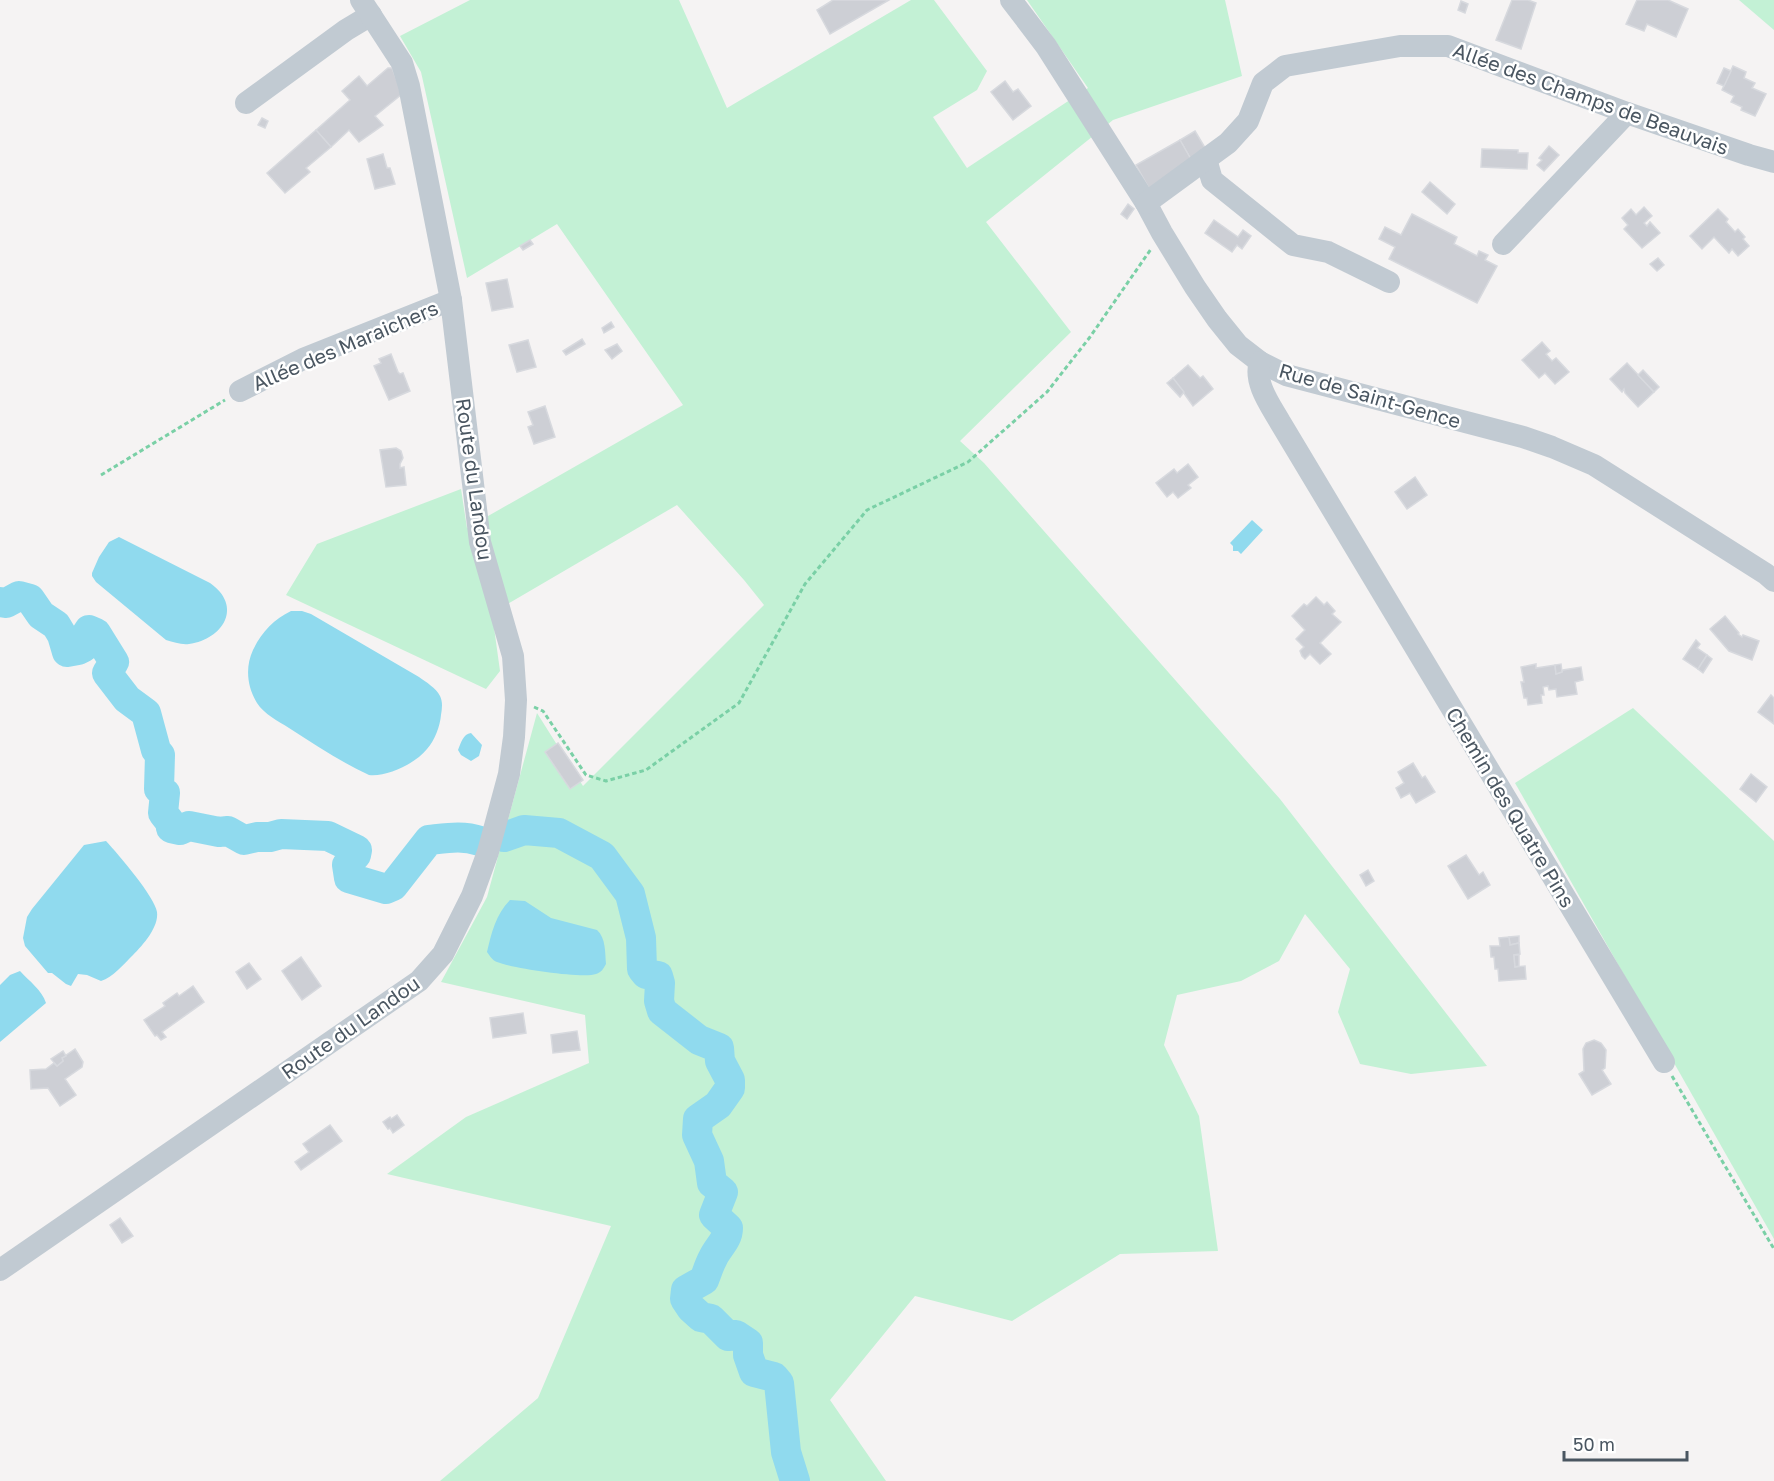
<svg xmlns="http://www.w3.org/2000/svg" width="1774" height="1481" font-family="'Golos Text',sans-serif">
<style>
.green{fill:#c3f1d5}
.water{fill:#90daee}
.lines{fill:none;stroke-linecap:round;stroke-linejoin:round}
.river{stroke:#90daee;stroke-width:30}
.building{fill:#cdcfd5;stroke:#d7d9de;stroke-width:1.5}
.path{stroke:#7ad0a6;stroke-width:3;stroke-dasharray:4.5 3;stroke-linecap:butt}
.minor{stroke:#c1cad2;stroke-width:22}
.labels{text-anchor:middle;dominant-baseline:central;stroke-width:5;stroke-linejoin:round;paint-order:stroke}
.street-label{font-size:20px;fill:#4a5661;stroke:#fff}
</style>
<rect width="100%" height="100%" fill="#f5f3f3"/>
<g class="green">
<polygon points="470,0 679,0 727,108 911,0 934,0 987,71 977,90 933,117 967,168 1088,88 1027,0 1225,0 1242,76 1113,120 986,222 1071,332 960,441 984,463 1280,799 1487,1066 1411,1074 1360,1064 1338,1012 1350,969 1305,914 1279,961 1241,981 1177,995 1164,1045 1199,1116 1218,1251 1120,1254 1012,1321 915,1296 830,1400 886,1481 440,1481 538,1398 611,1226 387,1174 466,1117 589,1063 585,1015 441,982 487,897 537,713 583,786 764,605 744,580 677,505 492,613 500,671 486,689 286,595 317,544 461,489 467,528 683,405 557,224 467,278 421,72 400,36"/>
<polygon points="1739,0 1774,0 1774,30"/>
<polygon points="1633,708 1774,841 1774,1239 1515,783"/>
</g>
<g class="water">
<polygon points="1252,520 1263,530 1241,554 1238,551 1233,551 1233,546 1230,543"/>
<path d="M119,537L210,583C243,606 224,639 189,644C181,645 174,642 166,640L96,582L92,576V573L99,557L109,542Z"/>
<path d="M291,611H302L311,614L419,677C426,682 436,688 440,696C443,702 442,709 441,715C440,726 435,740 427,749C415,764 387,777 369,775C341,762 315,745 289,728C278,721 264,714 257,703C247,687 245,667 253,650C261,633 274,619 291,611Z"/>
<path d="M471,733L482,745L479,756L471,761L461,755L458,750C461,743 463,734 471,733Z"/>
<path d="M106,841C118,854 155,897 157,912C159,927 143,945 133,955C123,965 113,977 101,981L87,975L78,974L71,986L66,984L52,973H48L25,946L23,938L27,917L32,909L84,845Z"/>
<path d="M510,900L525,901L551,918L597,930C606,938 605,953 606,964C603,969 602,972 596,974C583,979 511,968 497,962C492,960 490,956 487,952C491,934 496,914 510,900Z"/>
<path d="M20,971C29,981 42,990 46,1003L0,1042V985L10,975Z"/>
</g>
<g class="lines">
<g class="river">
<path d="M0,602L6,603L19,596L30,599L41,615L56,625L62,635L67,652L78,650L84,647L85,636L89,630L96,633L114,662L107,673L127,699L146,713L156,750L160,755L159,789L165,793L163,813L170,822L171,828L180,830L189,826L219,832L228,831L244,840L257,837H270L281,834L328,836L357,850L356,855L347,865L349,878L386,889L393,886L429,840C447,838 463,835 480,841"/>
<path d="M504,837L524,830L559,833L602,856L630,894L641,938L642,969L646,974L658,976L660,983L659,1001L662,1011L699,1040L719,1048L720,1061L730,1080V1088L718,1105L698,1119L697,1135L709,1161L712,1183L723,1192L714,1215L728,1228C728,1240 718,1247 713,1258C709,1265 707,1273 704,1280L686,1290L685,1299L691,1308L701,1317L711,1319L728,1336L736,1335L748,1343V1355L754,1372L774,1377L779,1383L786,1452L795,1481"/>
</g>
</g>
<g class="building">
<polygon points="833,0 889,0 830,34 817,10"/>
<polygon points="1512,0 1528,0 1536,3 1521,49 1496,40"/>
<polygon points="1637,0 1668,0 1688,9 1676,37 1647,24 1644,31 1626,24"/>
<polygon points="1461,1 1468,4 1465,13 1458,10"/>
<polygon points="1733,66 1746,72 1744,78 1755,83 1752,88 1766,94 1755,116 1741,110 1742,107 1731,102 1734,96 1722,90"/>
<polygon points="388,68 392,68 402,94 375,116 383,125 359,142 349,130 331,147 316,130 350,100 342,91 359,76 367,86"/>
<polygon points="1724,68 1731,71 1724,86 1717,83"/>
<polygon points="1005,81 1013,92 1018,89 1031,106 1013,120 991,92"/>
<polygon points="262,118 268,121 265,128 258,125"/>
<polygon points="316,130 331,147 306,168 310,172 285,193 267,173"/>
<polygon points="1195,131 1207,151 1192,161 1180,140"/>
<polygon points="1180,140 1192,161 1150,190 1136,165"/>
<polygon points="1549,146 1559,155 1544,171 1537,165 1542,160 1539,158"/>
<polygon points="1482,149 1518,150 1518,153 1528,153 1527,169 1481,167"/>
<polygon points="383,154 387,168 390,168 395,184 375,189 367,159"/>
<polygon points="1430,182 1455,204 1447,214 1422,192"/>
<polygon points="1128,204 1134,209 1127,219 1121,214"/>
<polygon points="1644,207 1652,216 1644,223 1647,226 1650,222 1660,233 1642,248 1624,229 1628,225 1622,218 1631,209 1636,215"/>
<polygon points="1718,209 1728,219 1726,222 1735,232 1738,229 1745,237 1743,239 1749,246 1738,256 1732,249 1729,253 1714,237 1702,249 1690,236"/>
<polygon points="1412,214 1457,237 1454,244 1477,256 1479,251 1488,255 1485,260 1497,266 1477,303 1389,259 1395,247 1379,239 1385,227 1401,235"/>
<polygon points="1214,220 1238,237 1243,230 1251,236 1242,249 1237,245 1232,252 1205,233"/>
<polygon points="530,240 533,244 523,250 520,246"/>
<polygon points="1658,258 1664,265 1657,271 1650,264"/>
<polygon points="507,279 513,307 492,311 486,283"/>
<polygon points="611,322 614,327 604,333 602,328"/>
<polygon points="582,339 585,344 566,355 563,351"/>
<polygon points="528,340 536,367 517,372 509,345"/>
<polygon points="1542,342 1550,351 1546,354 1552,361 1556,358 1569,372 1555,384 1545,373 1539,378 1522,360"/>
<polygon points="617,344 622,351 612,359 605,350"/>
<polygon points="391,354 398,372 400,374 403,373 410,391 389,400 374,366 381,363 379,359"/>
<polygon points="1627,363 1654,392 1638,407 1625,393 1624,389 1622,392 1610,379"/>
<polygon points="1188,365 1200,378 1203,376 1213,389 1193,406 1173,378"/>
<polygon points="1643,370 1659,387 1654,392 1638,375"/>
<polygon points="1173,378 1184,392 1180,397 1167,383"/>
<polygon points="545,406 555,437 534,444 528,427 533,425 528,412"/>
<polygon points="396,448 401,451 403,458 400,464 400,468 404,467 406,485 386,487 380,450"/>
<polygon points="1188,464 1198,477 1188,485 1191,488 1178,498 1173,492 1167,497 1156,483 1174,469 1177,473"/>
<polygon points="1415,477 1427,495 1407,509 1395,492"/>
<polygon points="1316,597 1324,605 1327,602 1335,611 1332,614 1341,622 1320,643 1331,654 1320,664 1310,654 1305,659 1302,656 1300,651 1304,647 1296,639 1305,630 1292,616 1304,604 1307,606"/>
<polygon points="1725,616 1739,633 1738,634 1742,637 1743,635 1759,641 1752,660 1729,651 1710,629"/>
<polygon points="1696,640 1700,644 1697,648 1707,655 1698,669 1683,659"/>
<polygon points="1707,655 1712,659 1703,673 1698,669"/>
<polygon points="1536,664 1536,668 1555,665 1556,674 1562,672 1563,670 1581,667 1583,680 1575,682 1577,694 1557,697 1556,689 1549,690 1548,686 1543,687 1544,695 1541,695 1542,703 1528,705 1527,698 1524,698 1521,682 1524,682 1521,667"/>
<polygon points="1561,664 1562,672 1556,674 1555,665"/>
<polygon points="1771,695 1774,698 1774,724 1758,712"/>
<polygon points="558,743 583,780 570,789 545,752"/>
<polygon points="1413,763 1422,778 1425,776 1435,792 1416,803 1410,793 1401,798 1396,788 1404,783 1398,772"/>
<polygon points="1751,774 1767,787 1756,802 1740,789"/>
<polygon points="1466,855 1479,875 1483,872 1490,885 1468,899 1448,866"/>
<polygon points="1368,870 1374,881 1366,886 1360,875"/>
<polygon points="1519,936 1519,943 1510,945 1509,937"/>
<polygon points="1509,937 1510,945 1519,943 1520,954 1514,955 1515,967 1525,966 1526,979 1499,981 1498,969 1495,969 1494,957 1491,957 1490,946 1500,946 1499,938"/>
<polygon points="1514,955 1519,955 1519,966 1515,967"/>
<polygon points="301,957 321,986 302,1000 282,971"/>
<polygon points="249,963 261,979 247,989 236,972"/>
<polygon points="193,986 204,1002 162,1032 166,1037 161,1040 157,1035 155,1036 144,1020 165,1006 163,1003 177,993 179,996"/>
<polygon points="523,1013 526,1033 493,1038 490,1018"/>
<polygon points="577,1031 580,1050 553,1053 551,1035"/>
<polygon points="1594,1040 1601,1043 1606,1050 1605,1068 1602,1070 1611,1084 1592,1095 1579,1074 1584,1071 1583,1049 1586,1043"/>
<polygon points="75,1049 83,1062 82,1067 65,1079 76,1095 60,1106 48,1088 31,1089 30,1070 46,1069 54,1063 57,1066 63,1061 62,1058"/>
<polygon points="63,1051 66,1056 62,1058 63,1061 57,1066 51,1059"/>
<polygon points="397,1115 404,1125 393,1133 390,1128 388,1129 383,1122 390,1117 391,1119"/>
<polygon points="330,1125 342,1141 301,1170 295,1162 309,1152 303,1144"/>
<polygon points="120,1218 133,1236 122,1243 110,1225"/>
</g>
<g class="lines">
<g class="path">
<polyline points="101,475 225,400"/>
<polyline points="534,707 543,711 586,775 606,781 646,770 739,703 805,584 867,510 968,462 1047,392 1090,337 1151,249"/>
<polyline points="1672,1076 1774,1249"/>
</g>
<g class="minor">
<polyline points="1011,0 1046,46 1146,203 1162,233 1195,287 1217,319 1238,345 1260,362 1286,375 1523,437 1552,447 1594,465 1766,574 1774,581"/>
<polyline points="246,103 346,30 371,15"/>
<polyline points="1206,159 1212,180 1293,245 1328,252 1389,282"/>
<polyline points="1146,203 1228,143 1248,121 1263,83 1285,66 1400,46 1448,46 1627,113 1749,155 1774,162"/>
<polyline points="1503,244 1627,113"/>
<path d="M1260,362C1253,382 1271,406 1280,422L1664,1062"/>
<polyline points="240,391 303,359 451,300"/>
<polyline points="0,1270 419,981 443,954 472,896 488,852 509,774 514,737 516,700 513,656 480,542 451,300 409,86 402,63 361,0"/>
</g>
</g>
<g class="labels">
<g class="street-label">
<text transform="translate(1591 98) rotate(20)">Allée des Champs de Beauvais</text>
<text transform="translate(345 345) rotate(-23)">Allée des Maraichers</text>
<text transform="translate(1370 395) rotate(16)">Rue de Saint-Gence</text>
<text transform="translate(475 479) rotate(82)">Route du Landou</text>
<text transform="translate(1511 807) rotate(59)">Chemin des Quatre Pins</text>
<text transform="translate(350 1027) rotate(-35)">Route du Landou</text>
</g>
</g>
<path d="M1564 1451v9h123v-9" fill="none" stroke="#4a5661" stroke-width="3"/>
<text x="1573" y="1451" font-size="18" fill="#4a5661" stroke="#ffffff" stroke-width="4.5" paint-order="stroke">50 m</text>
</svg>
